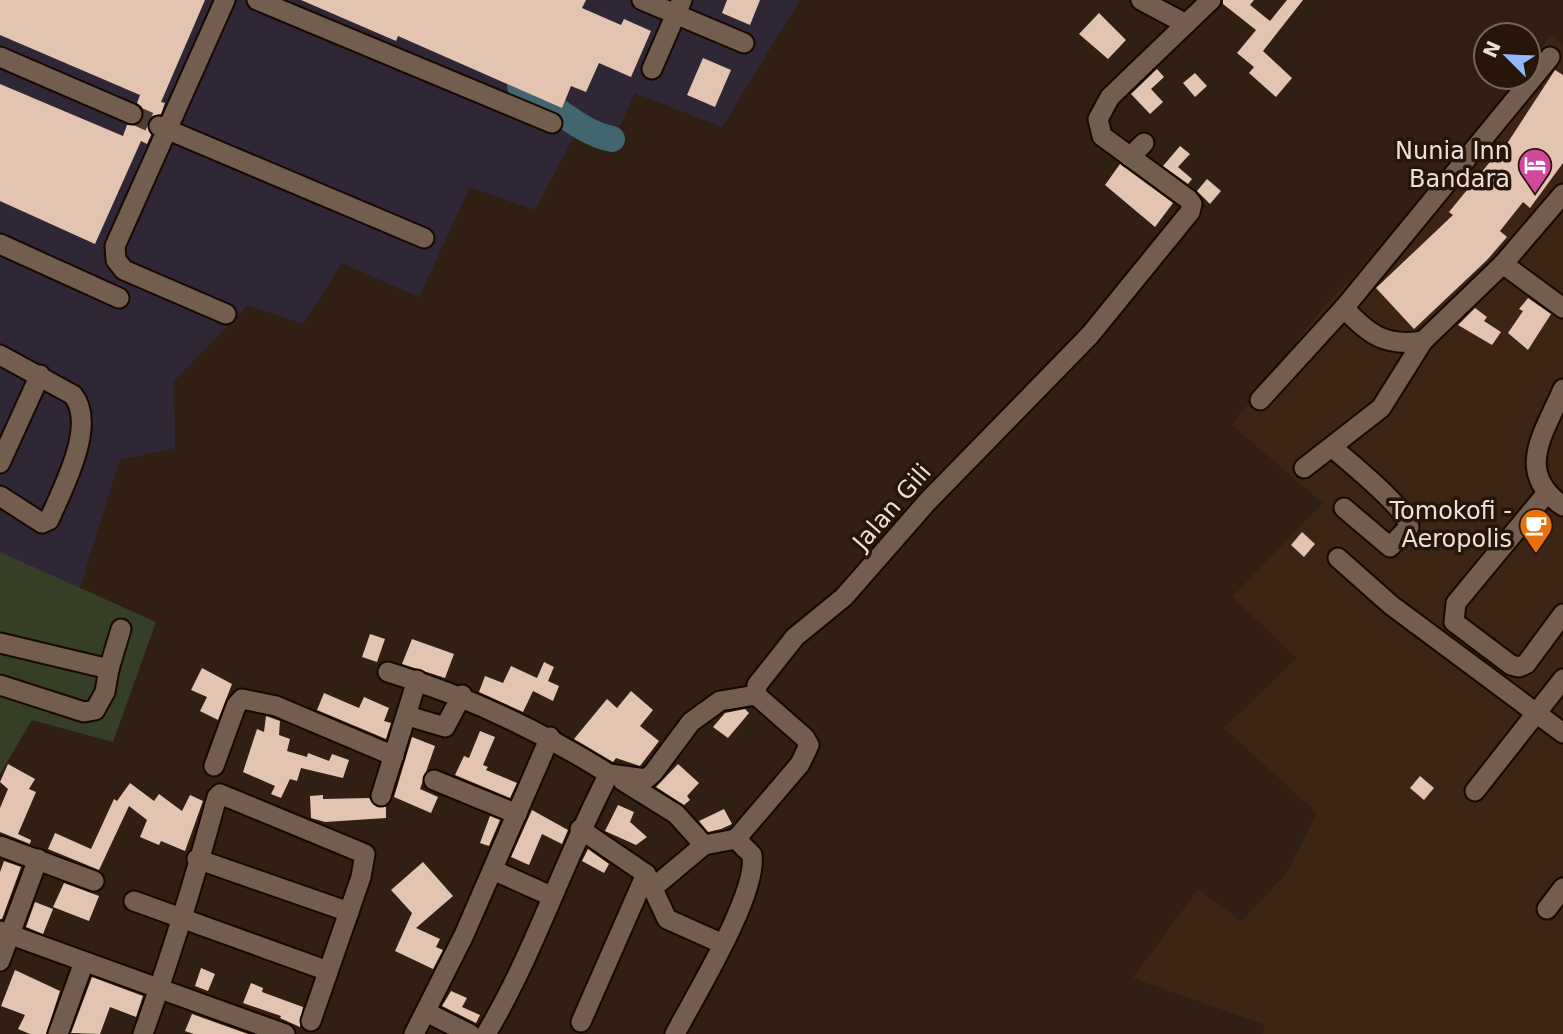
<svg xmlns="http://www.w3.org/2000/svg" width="1563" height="1034" font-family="'DejaVu Sans',sans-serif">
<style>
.built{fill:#3c2514}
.industrial{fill:#302736}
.green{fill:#363e28}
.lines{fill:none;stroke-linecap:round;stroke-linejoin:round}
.river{stroke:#416670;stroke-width:26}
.building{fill:#e3c4b0}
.minor-tunnel{stroke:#4d3c31;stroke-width:19;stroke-dasharray:19 10;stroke-linecap:butt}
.minor-casing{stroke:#180801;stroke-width:23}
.minor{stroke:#725d4f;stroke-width:19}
.labels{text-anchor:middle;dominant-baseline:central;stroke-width:7;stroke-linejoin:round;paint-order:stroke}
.poi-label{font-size:24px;fill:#ede0d8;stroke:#271509;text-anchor:end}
.street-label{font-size:24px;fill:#ede0d8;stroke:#271509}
</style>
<rect width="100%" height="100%" fill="#311f13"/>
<polygon class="built" points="1552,35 1563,44 1563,1034 1263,1034 1265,1025 1133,978 1198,889 1241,921 1286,874 1317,813 1224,728 1297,658 1232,597 1323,503 1232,425 1323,308 1394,232 1518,77 1528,77 1528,65"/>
<polygon class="industrial" points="0,0 800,0 722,127 635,93 611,145 578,129 535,210 470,187 419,297 342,263 303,324 248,305 174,381 175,448 120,460 79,590 0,552"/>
<polygon class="green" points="0,552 156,622 113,742 32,720 0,774"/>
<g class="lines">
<path class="river" d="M520,86C549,101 581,134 612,139"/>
</g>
<g class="building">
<polygon points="0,0 205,0 161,102 165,103 161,114 152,116 148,122 151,135 147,144 141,141 95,244 0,201 0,84 123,136 127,125 139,124 143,118 142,107 137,103 140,95 0,35"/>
<polygon points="301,0 586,0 582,8 621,25 624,19 651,31 631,77 599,63 586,92 571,86 562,108 398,36 396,41"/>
<polygon points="727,0 760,0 750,25 722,13"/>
<polygon points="1223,0 1254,0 1250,5 1270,21 1287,0 1303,0 1263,51 1292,78 1276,97 1249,73 1254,67 1237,53 1256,30 1223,4"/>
<polygon points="1099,13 1126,40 1108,59 1079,34"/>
<polygon points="703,58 731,70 715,107 687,95"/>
<polygon points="1157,69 1164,77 1151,89 1163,102 1150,114 1131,94"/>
<polygon points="1555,70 1563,75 1563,163 1530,208 1523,202 1500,231 1507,237 1487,260 1414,329 1376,288 1453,215 1449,212 1494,157 1497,159"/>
<polygon points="1195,73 1207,86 1195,97 1183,83"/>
<polygon points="1180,146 1190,154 1178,167 1192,179 1188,184 1163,166"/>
<polygon points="1120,164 1173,203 1155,227 1105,185"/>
<polygon points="1207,179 1221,191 1210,204 1197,191"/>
<polygon points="1528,298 1551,314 1528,350 1508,333 1523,311 1519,309"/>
<polygon points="1475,308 1487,317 1484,321 1501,332 1492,345 1458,325"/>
<polygon points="1302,532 1315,544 1304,557 1291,545"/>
<polygon points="370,634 385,639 377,662 362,657"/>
<polygon points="412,639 454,654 445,678 402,664"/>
<polygon points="544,662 554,667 548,681 559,686 553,701 533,691 523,712 479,692 485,676 503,683 511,666 537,678"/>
<polygon points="202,668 232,684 218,720 200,711 207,697 191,690"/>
<polygon points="631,691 653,710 640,726 659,741 640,766 616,758 613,762 574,739 607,699 617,708"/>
<polygon points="324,693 359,708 364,697 389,708 384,721 391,723 386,739 317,710"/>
<polygon points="745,709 749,713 728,738 713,727 725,713"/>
<polygon points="266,716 280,721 279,735 290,739 287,751 307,757 308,753 329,761 332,754 349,760 343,778 301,768 297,781 290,779 281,798 271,794 275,786 243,772 257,729 264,732"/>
<polygon points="480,731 495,737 483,765 488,767 486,770 517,783 510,798 455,775 464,756 469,758"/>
<polygon points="412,737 435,746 420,789 438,797 431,813 394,797"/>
<polygon points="8,764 35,779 29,789 36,792 18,834 31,840 30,844 0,832 0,808 8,789 0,782"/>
<polygon points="678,764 699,783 687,796 690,800 684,805 656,787"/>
<polygon points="1420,776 1434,788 1424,800 1410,788"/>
<polygon points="130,783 154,801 159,794 182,811 190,795 203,801 185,851 161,841 159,845 140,837 147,820 129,806 99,870 48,849 55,833 91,849 114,799 117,801"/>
<polygon points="323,795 323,799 369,798 377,807 386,807 386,818 325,822 311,818 310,796"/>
<polygon points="618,805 634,812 630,822 647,837 636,845 605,831"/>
<polygon points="724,809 732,824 721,829 708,832 699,821"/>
<polygon points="532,810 568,830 562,844 542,834 529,865 511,857"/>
<polygon points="490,816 500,820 489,846 480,843"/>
<polygon points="588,849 609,864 604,873 582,861"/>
<polygon points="4,861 21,867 2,919 0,919 0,872"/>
<polygon points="423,862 453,896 416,928 440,939 436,947 443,950 433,969 395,951 412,913 391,890"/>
<polygon points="64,883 99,896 89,921 53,907"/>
<polygon points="35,902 53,909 43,934 26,927"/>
<polygon points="201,968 215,974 208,991 195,986"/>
<polygon points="15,970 60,991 46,1034 30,1034 18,1029 25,1015 1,1006"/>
<polygon points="92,977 143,996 136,1017 110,1007 100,1034 71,1033"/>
<polygon points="251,983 263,988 262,992 303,1007 300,1027 280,1018 281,1016 243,1003"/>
<polygon points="451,991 467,998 462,1007 480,1015 476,1023 442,1006"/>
<polygon points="192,1014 248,1034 194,1034 185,1031"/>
</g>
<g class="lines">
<polyline class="minor-tunnel" points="132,114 159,126"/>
<defs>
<g id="minor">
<polyline points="225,0 115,246 116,260 124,270 226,314"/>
<polyline points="257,0 552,123"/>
<polyline points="642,0 744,43"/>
<polyline points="1141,0 1186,24"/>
<polyline points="0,57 132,114"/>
<polyline points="652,69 682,0"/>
<polyline points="159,126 424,238"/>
<polyline points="1130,157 1144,143"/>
<polyline points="0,244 119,298"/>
<polyline points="1503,264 1563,194"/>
<path d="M1423,341C1386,347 1369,335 1344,308L1550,57"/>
<path d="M0,355L73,395C97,425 63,488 49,520L42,523L0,496"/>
<path d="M1563,389C1545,432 1513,472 1563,506"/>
<polyline points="1260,400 1344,308"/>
<path d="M1333,448C1349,462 1407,508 1409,527L1390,547L1344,508"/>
<polyline points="0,463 40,375"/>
<polyline points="1304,468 1381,408 1423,341 1503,264 1563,308"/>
<polyline points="1546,494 1456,603 1454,622 1511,665 1519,667 1526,664 1563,614"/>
<polyline points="1338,558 1391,605 1563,733"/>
<polyline points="0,643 109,669 105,692 95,710 84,712 0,685"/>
<polyline points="109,669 121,629"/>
<path d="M388,672C467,696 539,730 609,774C564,859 535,952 486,1034"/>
<polyline points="756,695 757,685 795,637 844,597 928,501 1090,335 1190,212 1192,204 1188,199 1102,136 1098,119 1110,97 1211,0"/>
<polyline points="408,716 445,727 462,695"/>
<polyline points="214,766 236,706 242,699 276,706 394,756"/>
<polyline points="609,774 646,779 653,773 691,722 720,701 756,695"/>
<polyline points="434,780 517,814"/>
<polyline points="623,781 676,814 704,845"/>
<polyline points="1475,791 1563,679"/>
<polyline points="381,796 417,680"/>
<polyline points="580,829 646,874 667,919 723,944"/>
<polyline points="736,839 800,764 809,745 805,738 756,695"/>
<polyline points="0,846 94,881"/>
<polyline points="197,859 349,912"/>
<polyline points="493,870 551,896"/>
<polyline points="654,887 704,845 736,839"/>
<polyline points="134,901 328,971"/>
<polyline points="1547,909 1563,888"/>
<polyline points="0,931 285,1034"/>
<polyline points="0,961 38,859"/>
<polyline points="426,1012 470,1034"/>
<polyline points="581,1022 646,874"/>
<polyline points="58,1034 84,962"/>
<path d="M143,1034C171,956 195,878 217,797L220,794L365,854L361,877L311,1021"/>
<polyline points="414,1034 464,935 550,737"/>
<path d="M675,1034C694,997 758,894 752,855L736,839"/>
</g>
</defs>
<use href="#minor" class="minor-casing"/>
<use href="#minor" class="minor"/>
</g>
<defs>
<symbol id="hotel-pin" viewBox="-11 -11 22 30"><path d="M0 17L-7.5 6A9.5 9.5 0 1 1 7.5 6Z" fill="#d1479c" stroke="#271509"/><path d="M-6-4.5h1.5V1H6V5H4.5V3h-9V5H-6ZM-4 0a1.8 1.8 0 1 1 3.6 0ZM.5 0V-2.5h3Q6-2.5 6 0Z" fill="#fff"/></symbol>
<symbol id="cafe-pin" viewBox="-11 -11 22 30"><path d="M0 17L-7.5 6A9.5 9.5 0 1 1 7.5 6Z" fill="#e8710a" stroke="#271509"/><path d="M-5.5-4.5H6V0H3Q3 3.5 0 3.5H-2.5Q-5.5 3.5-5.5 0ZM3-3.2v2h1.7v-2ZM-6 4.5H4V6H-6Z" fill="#fff"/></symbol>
</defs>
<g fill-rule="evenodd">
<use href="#hotel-pin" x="1516" y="146" width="38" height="52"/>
<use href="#cafe-pin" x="1517" y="506" width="38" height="52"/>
</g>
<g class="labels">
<g class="poi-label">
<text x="1510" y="151">Nunia Inn<tspan x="1510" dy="28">Bandara</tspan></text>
<text x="1512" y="511">Tomokofi -<tspan x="1512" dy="28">Aeropolis</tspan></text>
</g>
<g class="street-label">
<text transform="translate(892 507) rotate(-49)">Jalan Gili</text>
</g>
</g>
<g transform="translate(1507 56) rotate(294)"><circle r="33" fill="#271509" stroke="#76665c" stroke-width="2"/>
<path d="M0-5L12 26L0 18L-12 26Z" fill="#90b8fd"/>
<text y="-10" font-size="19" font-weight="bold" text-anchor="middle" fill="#ede0d8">N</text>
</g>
</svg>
